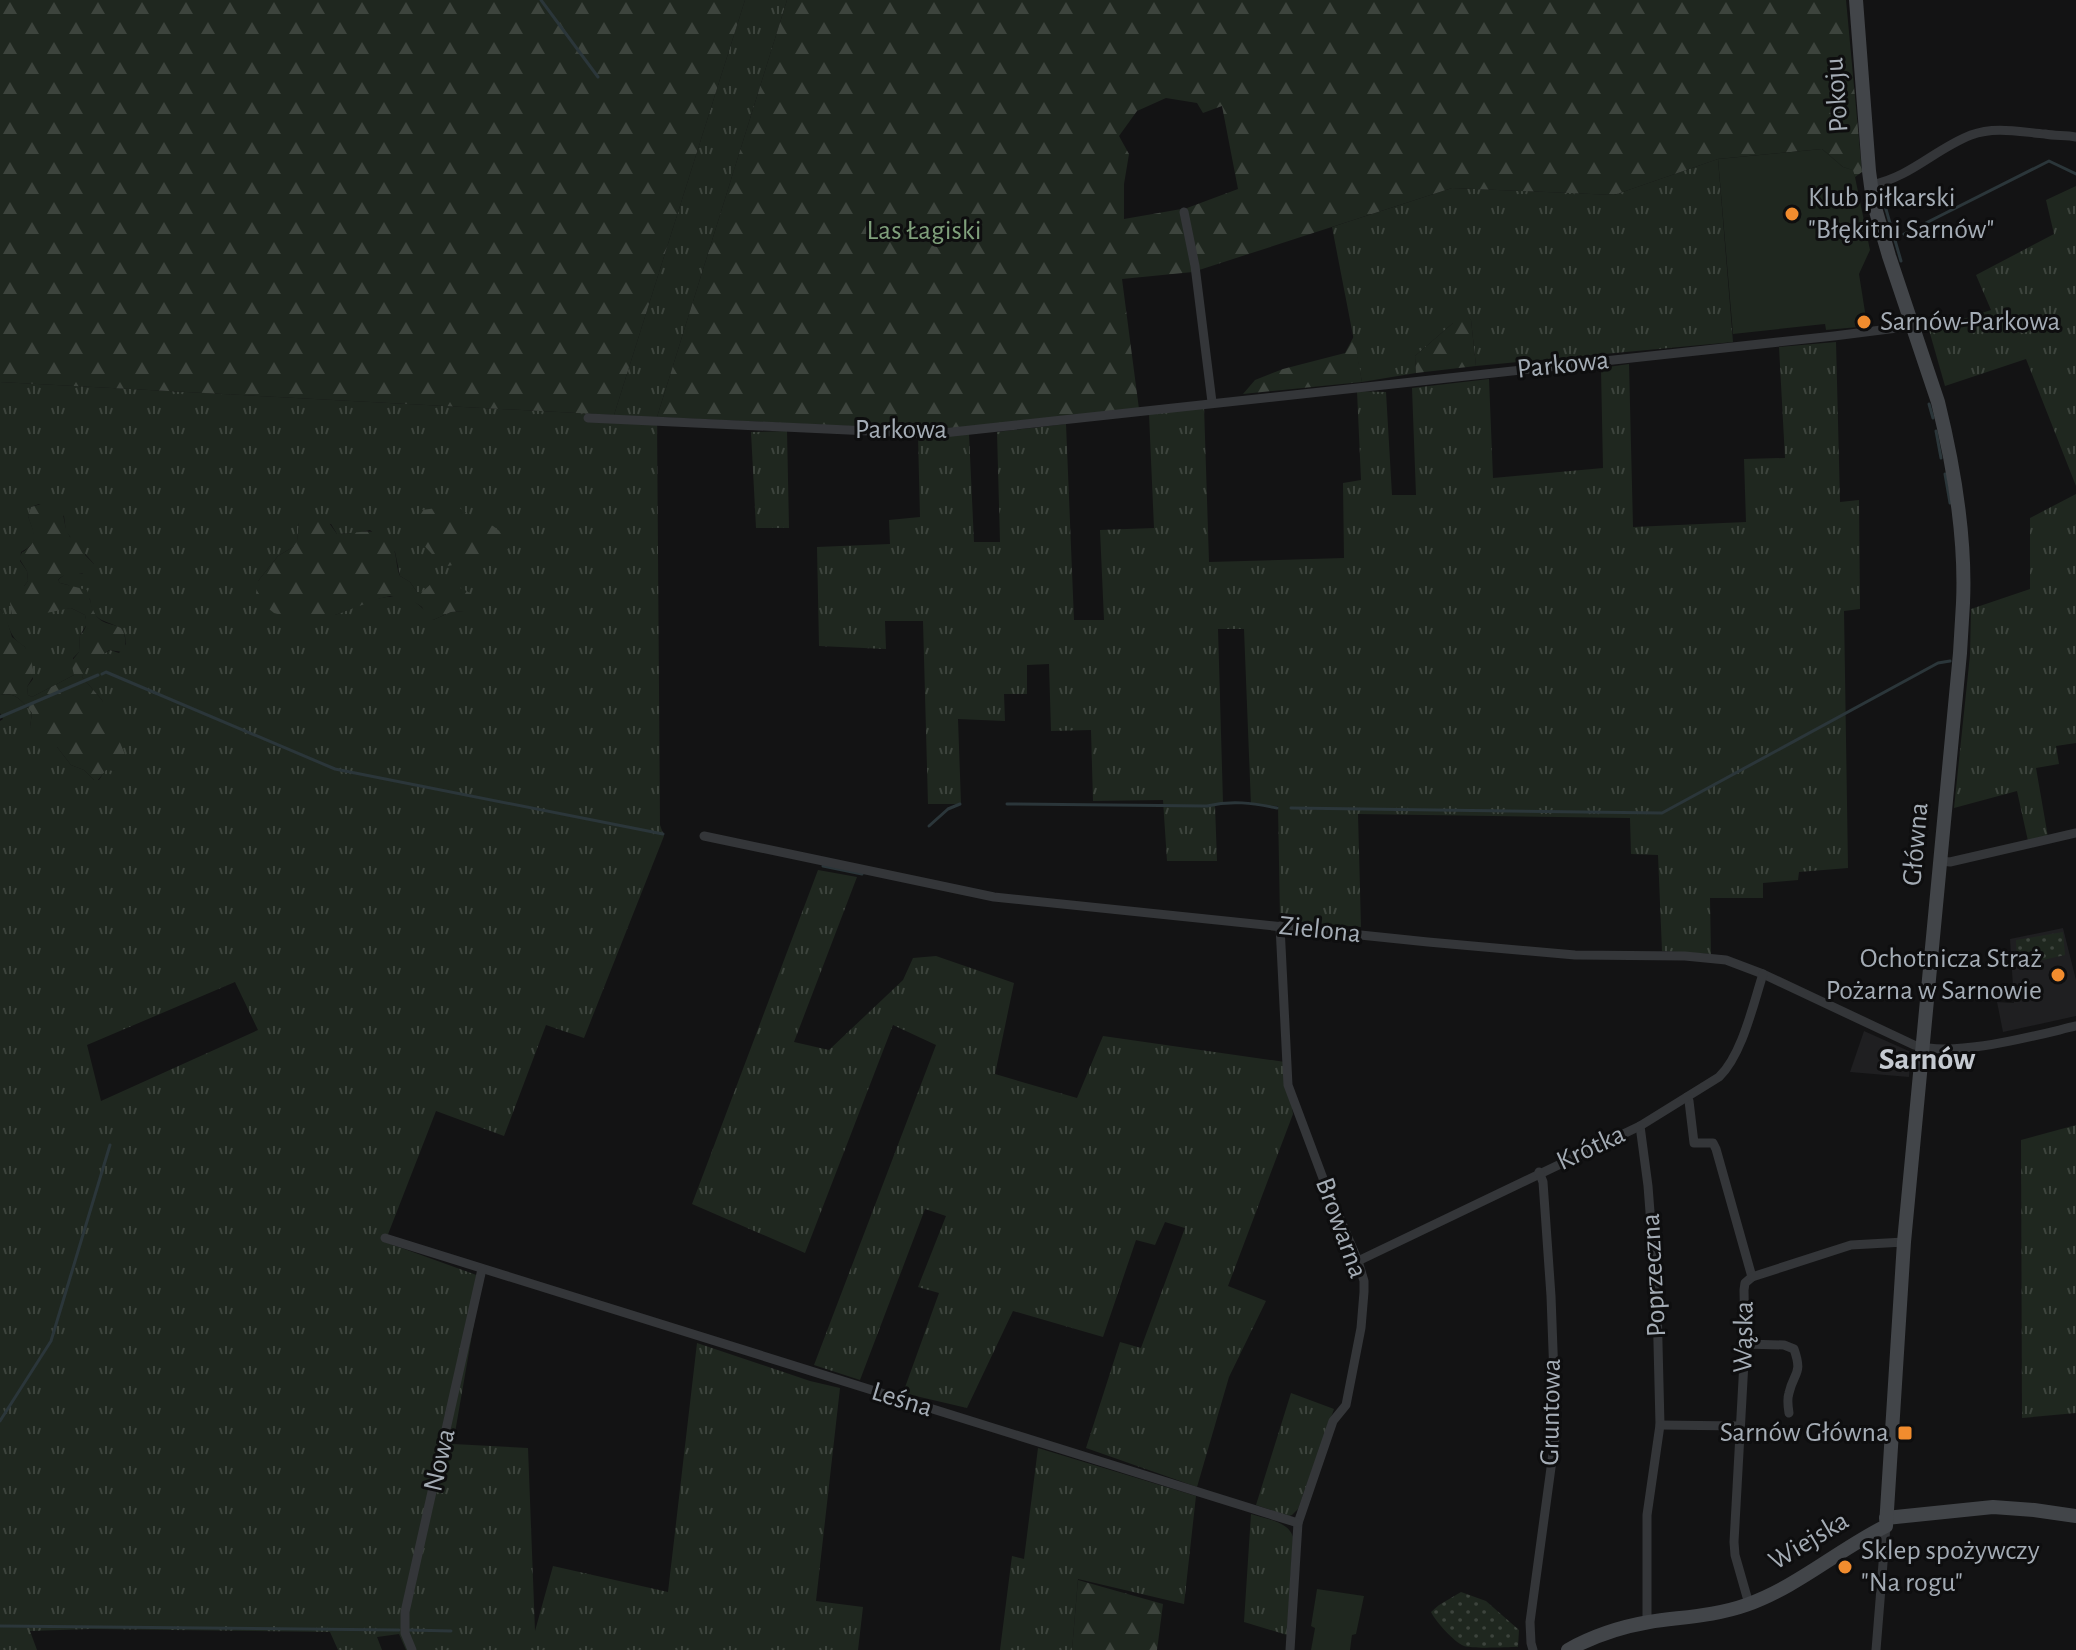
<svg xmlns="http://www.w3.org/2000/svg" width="2076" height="1650" font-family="'Alegreya Sans',sans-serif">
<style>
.built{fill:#1f1f21}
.grass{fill:url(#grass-tufts);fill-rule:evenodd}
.forest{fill:url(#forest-firs);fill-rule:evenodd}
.park{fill:url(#park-dots)}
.pitch{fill:#1f271f}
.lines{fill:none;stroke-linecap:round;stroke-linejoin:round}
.stream{stroke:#2b363a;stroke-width:3}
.street{stroke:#343639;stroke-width:9}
.secondary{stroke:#424549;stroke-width:14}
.poi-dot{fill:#f18c2e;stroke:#0e0e0f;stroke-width:3}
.labels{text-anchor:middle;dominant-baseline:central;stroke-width:6;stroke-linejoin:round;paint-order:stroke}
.street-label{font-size:28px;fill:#a4acb5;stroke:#0e0e0f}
.poi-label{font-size:28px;fill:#a4acb5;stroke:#0e0e0f;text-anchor:start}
.park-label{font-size:28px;fill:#7fa07b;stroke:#0e0e0f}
.quarter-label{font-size:32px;font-weight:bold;fill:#c5cad1;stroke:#0e0e0f}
</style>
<defs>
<pattern id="grass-tufts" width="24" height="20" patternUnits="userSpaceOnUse" patternTransform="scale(2)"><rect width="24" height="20" fill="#1f271f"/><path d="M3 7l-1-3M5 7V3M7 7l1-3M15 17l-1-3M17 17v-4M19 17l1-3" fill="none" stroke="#3d443d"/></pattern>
<pattern id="forest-firs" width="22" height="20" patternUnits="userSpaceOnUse" patternTransform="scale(2)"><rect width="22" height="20" fill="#1f271f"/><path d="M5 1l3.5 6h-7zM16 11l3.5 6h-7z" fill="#3d443d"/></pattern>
<pattern id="park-dots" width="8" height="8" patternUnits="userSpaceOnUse" patternTransform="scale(2)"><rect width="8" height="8" fill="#1f271f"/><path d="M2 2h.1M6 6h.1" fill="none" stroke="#3d443d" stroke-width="1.8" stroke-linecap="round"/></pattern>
</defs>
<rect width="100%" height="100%" fill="#131314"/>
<g class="built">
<polygon points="2063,928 2076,980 2076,1016 2003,1032 1997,1002 2014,1003 2010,939"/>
<polygon points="1864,1031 1911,1052 1909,1077 1850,1072"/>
</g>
<g class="grass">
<path d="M745,0H787L657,417L660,825L664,836L584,1038L546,1025L504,1136L436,1111L385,1242L482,1277L453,1444L528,1448L535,1631L553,1566L668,1592L697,1343L810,1381L840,1388L816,1601L863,1607L858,1650H406L399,1634L377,1637L382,1650H338L330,1632L90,1629L30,1631L37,1650H0V721L3,719L0,713V695C16,691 23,702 32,713L30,727L52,746L57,747L71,765L84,770L94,780H99L106,769L115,771L102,700L82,677C86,665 99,657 110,650L119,653L126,644L125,636L121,628C105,620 92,622 90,599L68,585L60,583L58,580L65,574H82L94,564L66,532L64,516L39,504L31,507L28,516C34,534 41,541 21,552L20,561L27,571L28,581L24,586L53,610L71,608L85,615L87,624L80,635L79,652L73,658L74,675L32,697L28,695L27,687L33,679L25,647C6,635 12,626 0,609V382L614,415ZM299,523L331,524L337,534L358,533L370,530L395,552L400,576L410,582L417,592H422L464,611L451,612L433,620C428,615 425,610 420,606C395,584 360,606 335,615L258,581L278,556L293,547L297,542ZM235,982L258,1030L101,1101L87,1045Z"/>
<polygon points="1718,159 1733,342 1476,366 1471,320 1454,306 1453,323 1415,356 1416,373 1362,382 1332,227 1452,188 1614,195"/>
<polygon points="2076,186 2076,486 2026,359 1945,386 1929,330 1991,310 1976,275 2054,234 2046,200"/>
<polygon points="1836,342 1840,502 1859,500 1860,609 1844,611 1848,868 1799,872 1798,880 1763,883 1763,898 1710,898 1711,954 1662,951 1658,855 1631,854 1630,818 1358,814 1361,927 1280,920 1278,806 1251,805 1244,629 1218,629 1223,803 1215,805 1217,861 1167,861 1163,800 1093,801 1091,730 1051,731 1049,664 1027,665 1027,694 1004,694 1005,721 958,719 961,804 928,804 923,621 885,621 886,649 819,646 817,547 890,544 889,520 920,517 918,436 969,434 974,542 1000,542 997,432 1066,424 1074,620 1104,620 1100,530 1154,528 1149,414 1204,406 1209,562 1344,558 1343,483 1361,480 1357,391 1386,392 1392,495 1416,495 1412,388 1489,379 1493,478 1603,468 1601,368 1629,364 1633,527 1746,522 1744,459 1785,458 1779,347"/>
<polygon points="787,431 789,528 756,528 751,432"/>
<polygon points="2076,494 2076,743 2056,746 2059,764 2036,768 2048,837 2028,841 2017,791 1954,808 1970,655 1971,609 2030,589 2030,518"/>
<polygon points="818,870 857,877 794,1042 829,1050 903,980 913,958 936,956 1014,983 995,1074 1077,1098 1103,1036 1285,1062 1293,1114 1228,1286 1266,1301 1229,1377 1197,1487 1086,1448 1120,1342 1141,1348 1185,1228 1165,1222 1155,1245 1136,1240 1103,1337 1013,1311 967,1408 903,1393 939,1293 918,1287 946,1216 925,1209 860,1380 814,1365 936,1045 893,1025 805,1253 692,1204"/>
<polygon points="2076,1125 2076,1413 2022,1418 2021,1140"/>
<polygon points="1291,1393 1334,1409 1298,1509 1292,1515 1289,1516 1256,1505"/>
<polygon points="1038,1448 1196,1496 1184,1604 1078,1579 1072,1650 1000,1650 1012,1556 1024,1559"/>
<path d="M1251,1514C1266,1519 1288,1521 1293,1537L1287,1635L1244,1622Z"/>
</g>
<g class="forest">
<polygon points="0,0 745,0 614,415 0,382"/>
<path d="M787,0H1846L1862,172L1855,177L1852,170L1843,167L1822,149L1718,159L1614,195L1452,188L1193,272L1122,279L1139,409L936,430L657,417ZM1166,98L1197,103L1203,113L1222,106L1238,189L1187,208L1124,219V184L1129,154L1119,136L1137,111Z"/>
<polygon points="1453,306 1459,306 1471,320 1476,366 1416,373 1415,356 1453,323"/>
<polygon points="1354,336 1362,382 1243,394 1255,380 1283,369 1345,353"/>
<path d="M48,502C69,504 60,523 70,537L78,538L85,544V555L94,564V568C91,570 88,572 84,573C74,576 66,571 58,580L60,583L87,590C91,600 91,614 102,621C107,624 116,625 121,628C126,635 127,645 123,652L109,650L86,669L82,677L102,700L132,771L128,779L124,781L115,771L106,770L98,780H94L84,770L71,765L57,747H52L50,755L46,756L42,754L30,727L32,713C23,702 16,691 0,695V609L6,617L12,637L25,647L31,659L34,675L27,687L28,695L32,697L74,675L71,662L79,652L80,635C87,629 87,623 85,615L71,608L16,619L12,616L10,603L14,587L24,586L28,581L27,571L19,558C25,547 19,556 28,548C39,540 31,526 28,516L31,507Z"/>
<path d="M451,506H457L476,520L493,526L502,533L513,537L514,543C509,549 501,553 495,559C486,560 478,555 469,557C461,559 454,567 445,566C438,565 436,558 431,553C418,538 404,530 422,510Z"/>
<path d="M315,515L327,520L337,534C359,534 383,522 394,550C397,558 396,567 400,576L410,582L417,592H422L431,584C446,582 465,587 476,598L475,604L464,611L451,612L433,620L427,618L422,607L416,603L390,596L378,599L335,615L307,622L274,613L269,609L259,599L256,593L258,581L278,556L293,547L297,541L299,523Z"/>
<polygon points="1078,1580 1163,1604 1157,1650 1072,1650"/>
</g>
<g class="park">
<polygon points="2063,932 2065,955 2017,966 2016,940"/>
<path d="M1461,1592L1486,1601L1519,1630L1518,1647C1507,1647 1473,1649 1464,1646C1454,1642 1436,1622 1431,1612L1439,1605Z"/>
</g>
<g class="pitch">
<polygon points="1822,149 1843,167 1853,170 1855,177 1870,250 1859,274 1866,318 1858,319 1859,327 1826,330 1825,324 1733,334 1718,159"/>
<polygon points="1317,1589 1364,1596 1356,1634 1352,1635 1350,1650 1311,1650 1315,1628 1311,1626"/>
</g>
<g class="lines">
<g class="stream">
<polyline points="541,0 598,77"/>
<polyline points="1883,199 1901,261"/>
<polyline points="1904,234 2049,161 2076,174"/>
<polyline points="1929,404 1933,418"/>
<polyline points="1936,431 1941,458"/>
<polyline points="1945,474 1950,503"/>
<polyline points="102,674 106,672 335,769 663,834"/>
<polyline points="0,717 98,675"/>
<path d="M1007,804L1207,806C1232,800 1252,803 1277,808"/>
<polyline points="1291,808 1662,813 1938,663 1950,661"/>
<polyline points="929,826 948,809 960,804"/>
<polyline points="823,866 862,874"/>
<polyline points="0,1421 51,1341 110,1145"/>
<polyline points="0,1626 399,1630"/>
<polyline points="409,1630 451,1631"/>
</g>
<g class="street">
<path d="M1871,185C1911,177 1935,149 1971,135C1995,126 2020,132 2045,134C2055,136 2066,135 2076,137"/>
<polyline points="1184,212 1195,266 1212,402"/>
<polyline points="588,418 934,434 1834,336 1905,327 1913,324"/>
<path d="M704,836L994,897L1428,942L1575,955L1685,956L1726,960L1763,974L1914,1045C1955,1058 2033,1036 2076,1026"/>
<polyline points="1941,861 1950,862 2076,833"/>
<polyline points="1280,926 1288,1085 1324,1181 1358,1261 1364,1281 1364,1292 1361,1328 1346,1405 1333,1421 1298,1523 1290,1650"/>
<polyline points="1687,1097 1689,1101 1694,1143 1713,1143 1716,1149 1752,1277 1745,1283 1744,1290 1745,1344 1734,1542 1735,1555 1749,1604"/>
<polyline points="1640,1126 1648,1186 1657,1303 1660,1425 1647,1515 1647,1623"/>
<polyline points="385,1238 1298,1523"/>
<path d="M1358,1261L1640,1126L1719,1077C1742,1055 1753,1005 1763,974"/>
<polyline points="1752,1277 1851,1245 1904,1242"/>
<path d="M1745,1344L1784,1345L1794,1349C1803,1375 1794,1371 1789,1393C1787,1399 1788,1407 1789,1413"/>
<polyline points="1660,1425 1740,1426"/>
<polyline points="412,1650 405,1633 405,1612 482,1269"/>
<polyline points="1533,1650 1531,1643 1530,1622 1556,1431 1551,1296 1543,1182 1539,1172"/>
<polyline points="1876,1650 1886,1526"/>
</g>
<g class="secondary">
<polyline points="1886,1518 1993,1507 2034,1510 2076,1516"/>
<path d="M1568,1650C1593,1636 1620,1627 1649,1622C1681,1617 1715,1616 1746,1605C1797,1587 1838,1550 1886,1526L1904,1242L1960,653C1961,636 1962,620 1963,603C1966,537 1954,467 1938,402L1889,256L1873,201L1869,171L1856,0"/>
</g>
</g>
<g class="poi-dot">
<circle cx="1792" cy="214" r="8"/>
<circle cx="1864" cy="322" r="8"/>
<circle cx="2058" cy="975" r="8"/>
<rect x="1897" y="1425" width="16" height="16" rx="4"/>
<circle cx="1845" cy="1567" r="8"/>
</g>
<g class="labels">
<g class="street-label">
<text transform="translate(1837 95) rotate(-94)">Pokoju</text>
<text transform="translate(1563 365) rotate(-6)">Parkowa</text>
<text x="901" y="430">Parkowa</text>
<text transform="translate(1916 844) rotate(-85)">Główna</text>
<text transform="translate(1320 930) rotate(6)">Zielona</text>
<text transform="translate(1591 1148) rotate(-25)">Krótka</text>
<text transform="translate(1341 1228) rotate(70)">Browarna</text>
<text transform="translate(1654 1275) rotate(-93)">Poprzeczna</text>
<text transform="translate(1744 1337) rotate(-89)">Wąska</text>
<text transform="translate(902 1400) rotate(17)">Leśna</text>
<text transform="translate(1551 1412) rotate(-89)">Gruntowa</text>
<text transform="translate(440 1460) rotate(-77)">Nowa</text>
<text transform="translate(1809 1541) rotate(-31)">Wiejska</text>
</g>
<g class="poi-label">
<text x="1808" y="198">Klub piłkarski<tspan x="1808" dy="32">"Błękitni Sarnów"</tspan></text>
<text x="1880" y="322">Sarnów-Parkowa</text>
<text x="2042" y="959" text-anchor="end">Ochotnicza Straż<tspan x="2042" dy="32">Pożarna w Sarnowie</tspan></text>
<text x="1889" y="1433" text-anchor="end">Sarnów Główna</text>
<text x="1861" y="1551">Sklep spożywczy<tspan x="1861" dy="32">"Na rogu"</tspan></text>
</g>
<g class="park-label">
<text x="924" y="231">Las Łagiski</text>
</g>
<g class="quarter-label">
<text x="1927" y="1059">Sarnów</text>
</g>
</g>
</svg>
